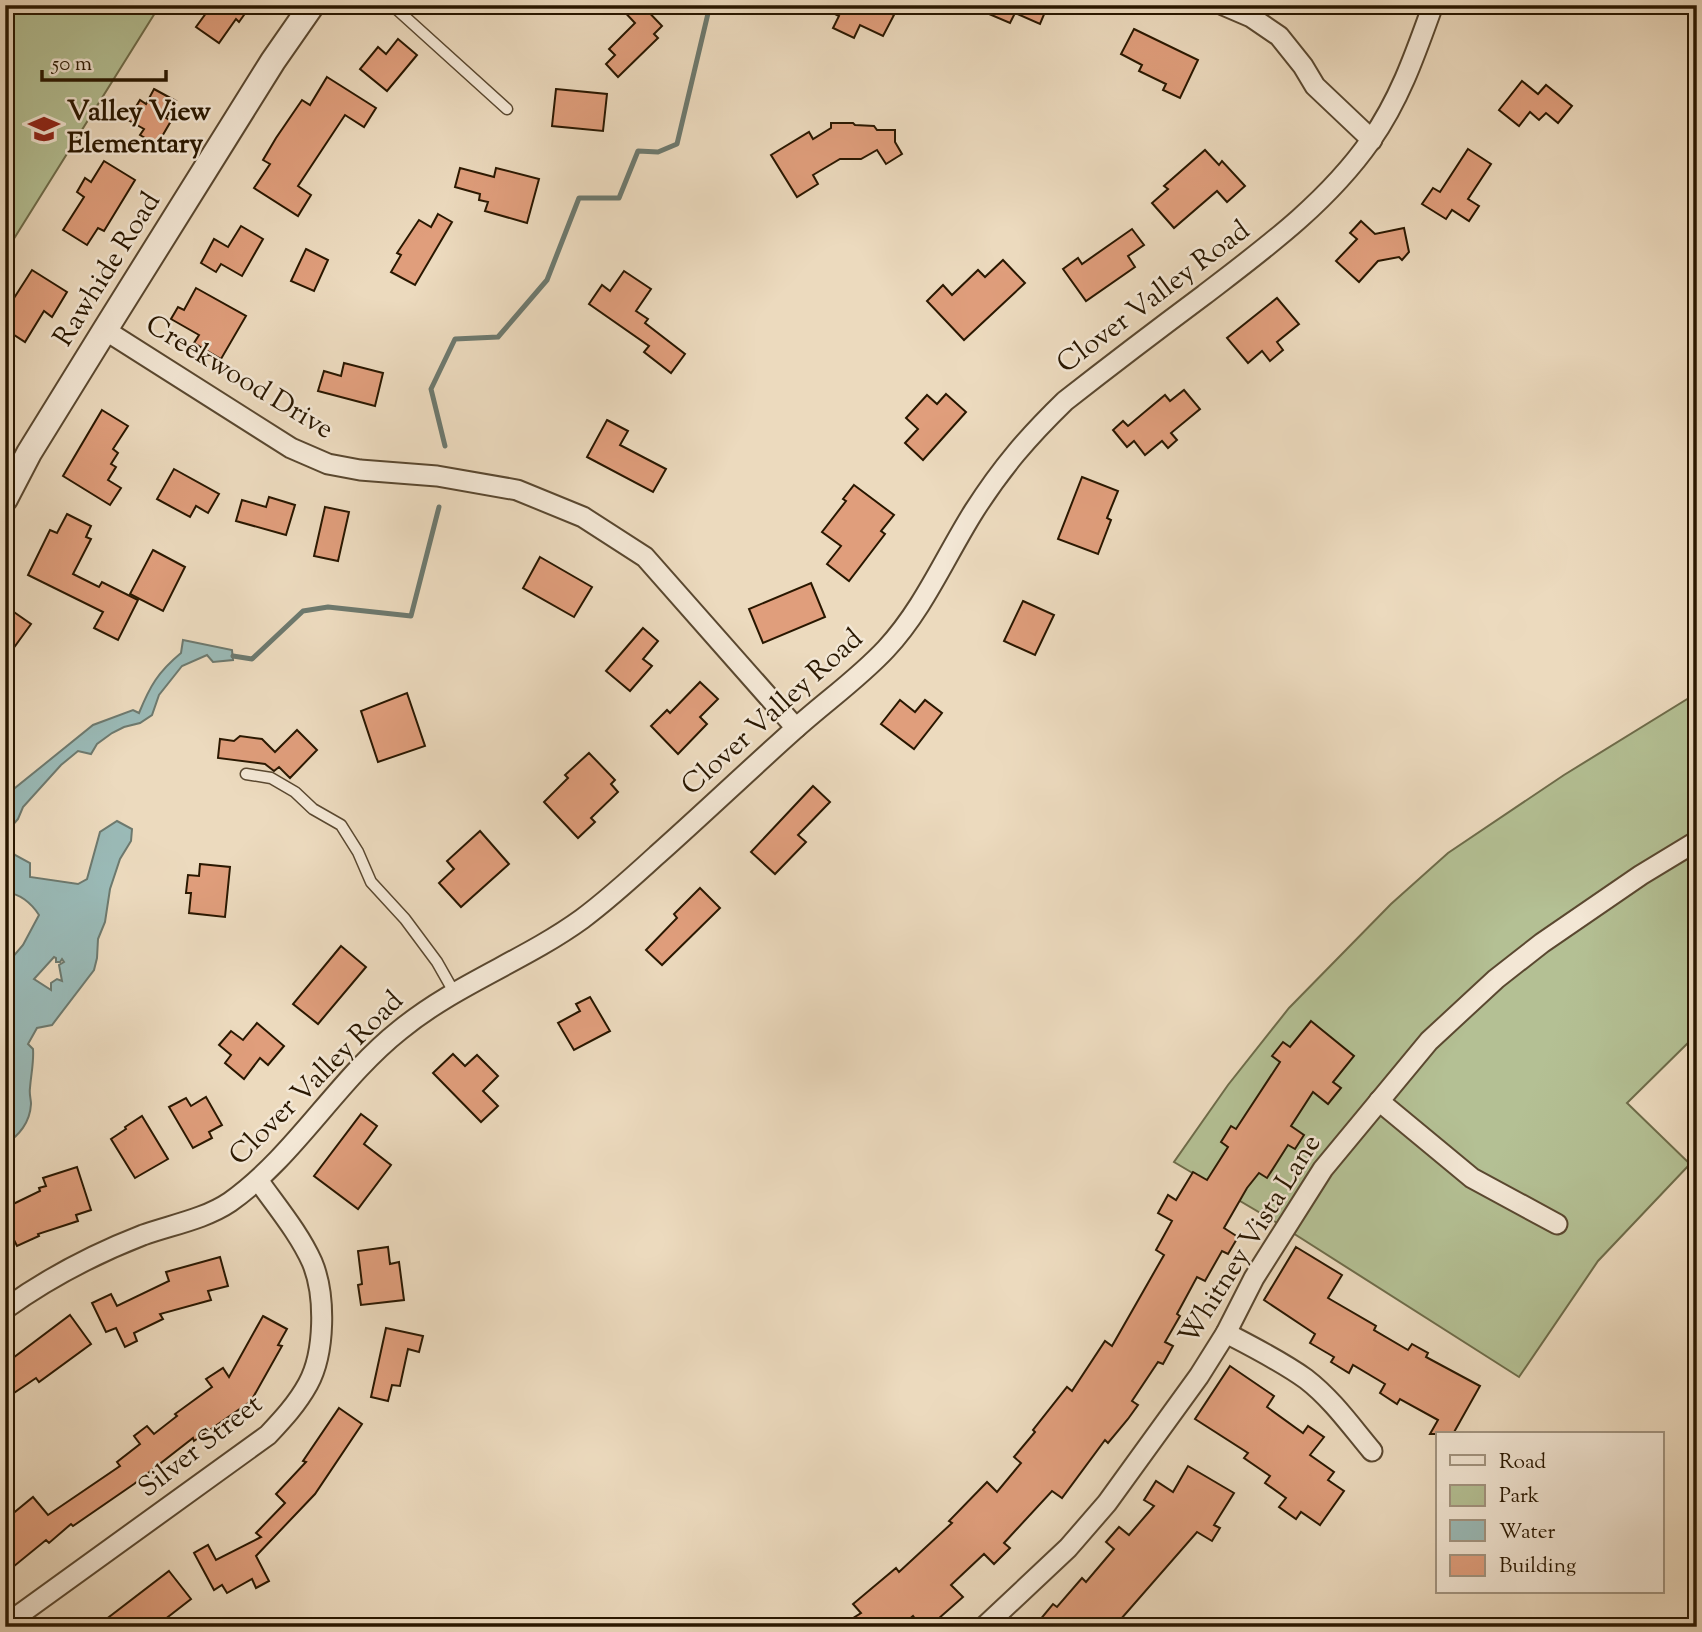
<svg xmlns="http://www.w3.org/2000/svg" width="1702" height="1632" font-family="'Sorts Mill Goudy',serif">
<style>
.green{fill:#b4c094;stroke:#6e6c4a;stroke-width:2}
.water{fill:#9abab7;stroke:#6d796e;stroke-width:2;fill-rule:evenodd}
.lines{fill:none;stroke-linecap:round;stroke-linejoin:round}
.stream{stroke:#6d796e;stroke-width:5}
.building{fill:#e09e7c;stroke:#291700;stroke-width:2}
.service-casing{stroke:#5a4830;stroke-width:13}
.minor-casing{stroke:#5a4830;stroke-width:23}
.tertiary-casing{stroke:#5a4830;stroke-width:28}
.service{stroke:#f3e7d5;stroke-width:10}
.minor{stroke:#f3e7d5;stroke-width:19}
.tertiary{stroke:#f3e7d5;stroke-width:24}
.labels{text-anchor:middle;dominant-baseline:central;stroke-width:5;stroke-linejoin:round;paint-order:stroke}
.poi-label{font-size:28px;font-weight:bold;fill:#291700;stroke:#f3e7d5;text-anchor:start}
.street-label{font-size:28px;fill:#291700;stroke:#f3e7d5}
</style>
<rect width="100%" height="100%" fill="#ecdabe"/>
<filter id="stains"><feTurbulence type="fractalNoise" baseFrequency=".00286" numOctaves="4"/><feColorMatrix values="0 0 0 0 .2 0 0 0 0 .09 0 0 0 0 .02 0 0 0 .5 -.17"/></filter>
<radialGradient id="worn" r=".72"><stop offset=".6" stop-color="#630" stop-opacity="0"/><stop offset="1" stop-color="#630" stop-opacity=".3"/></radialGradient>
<g class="green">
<polygon points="5,5 160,5 5,253"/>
<polygon points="1697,693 1697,1034 1627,1103 1690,1164 1598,1261 1519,1377 1274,1221 1174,1162 1228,1085 1289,1008 1391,904 1448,853 1564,775"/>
</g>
<g class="water">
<path d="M183,640L232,650L233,660L213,662L207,655L182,666L159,695L152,715L140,723L124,727L112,733L97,744L91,754L78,751L61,765L23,807L18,819L5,834V796L93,725L133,710L139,713C150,686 158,672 181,653Z"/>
<path d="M117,821L132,829L131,841L120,859L110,889L105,922L98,939L97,958L94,970L52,1025L37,1028L28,1044L33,1049C34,1062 31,1074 30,1088C29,1094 31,1099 31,1104C30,1123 19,1135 5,1145V966L23,945L39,915C32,904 19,892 5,893V844L15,855L30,863V877L78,884L87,879L100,832ZM54,957L56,958V962H60L62,959L64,962L59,965L62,981L57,979L51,983V990L34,979Z"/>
</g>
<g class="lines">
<g class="stream">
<polyline points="445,446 431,389 455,339 498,337 547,280 579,198 619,198 638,151 658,152 677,144 710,5"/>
<polyline points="233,656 252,659 303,611 328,607 411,616 439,507"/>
</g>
</g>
<g class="building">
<polygon points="212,5 251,5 239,22 236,19 219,43 196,27"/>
<polygon points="618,5 642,5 662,26 654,34 658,38 618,77 606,64 615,55 609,49 635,23"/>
<polygon points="817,5 873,5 894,15 883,36 860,25 854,38 833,28 839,16"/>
<polygon points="968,5 1048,5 1040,24 1015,13 1010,23"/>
<polygon points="1134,29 1198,60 1180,98 1163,90 1166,84 1139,71 1142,65 1121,54"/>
<polygon points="398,39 417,55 387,91 360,69 378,47 386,54"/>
<polygon points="327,77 376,108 364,127 345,115 298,186 311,195 298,216 254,188 270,164 263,160 276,138 302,100 310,105"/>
<polygon points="1522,81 1538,94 1546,85 1572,106 1558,123 1546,113 1539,120 1530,112 1519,126 1499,110"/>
<polygon points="154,89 176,101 166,118 171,121 157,145 140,135 144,129 128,120 140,100 146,104"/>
<polygon points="556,89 607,94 603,131 552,126"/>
<polygon points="831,123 853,123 855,125 874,126 877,130 895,130 895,142 902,154 886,164 877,150 861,159 840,159 813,175 818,184 797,197 771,155 809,132 813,139 831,128"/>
<polygon points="1468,149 1491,164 1468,199 1479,206 1469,221 1452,210 1446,219 1422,204 1433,188 1440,192"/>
<polygon points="1205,150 1219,165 1222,161 1245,186 1227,202 1217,191 1174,228 1152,203 1168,189 1164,186"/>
<polygon points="104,161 135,180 104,231 98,228 87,245 63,230 84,197 77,192 85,178 91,182"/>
<polygon points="460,168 494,177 496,168 539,179 527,223 485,211 488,202 479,200 480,194 455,187"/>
<polygon points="438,214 452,222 415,285 391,272 401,255 397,253 419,220 431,227"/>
<polygon points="1361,221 1375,234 1404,228 1409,252 1402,260 1399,257 1378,261 1359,282 1336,261 1357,239 1350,233"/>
<polygon points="241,226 263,239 242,276 221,264 216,272 201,263 214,239 228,247"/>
<polygon points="1132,229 1144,245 1128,256 1135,267 1086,301 1063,269 1078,258 1082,264"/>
<polygon points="306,249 328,260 314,291 291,281"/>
<polygon points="1003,260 1025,283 964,340 927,301 943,285 952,295 978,270 985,277"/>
<polygon points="32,270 67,292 52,317 44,311 25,342 14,335 5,349 5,312"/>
<polygon points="624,271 651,289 636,311 648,319 645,323 685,354 671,373 644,352 649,346 589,304 602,285 610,291"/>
<polygon points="196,288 246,316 221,359 194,343 199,335 171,319 178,307 184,310"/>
<polygon points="1277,298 1299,324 1277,342 1283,350 1270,361 1262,351 1248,363 1227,338"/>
<polygon points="344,363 383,373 375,406 318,391 324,371 341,376"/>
<polygon points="1184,390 1200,409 1171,433 1177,440 1168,448 1162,441 1145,455 1134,441 1127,447 1113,430 1123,421 1128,426 1165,395 1170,401"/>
<polygon points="946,394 966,412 923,460 905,443 918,429 906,418 927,395 937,404"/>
<polygon points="102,410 128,426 113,449 118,453 111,464 116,467 108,480 121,488 110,505 63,476"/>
<polygon points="607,420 628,431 620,445 666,469 653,492 587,457"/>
<polygon points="174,469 219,494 208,513 196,506 190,517 157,499"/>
<polygon points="1082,477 1118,491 1107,518 1111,520 1098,554 1058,539"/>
<polygon points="854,485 894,515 881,531 885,534 849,581 827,564 841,546 822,532 846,501 843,499"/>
<polygon points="269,497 295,505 286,535 236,521 242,500 266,507"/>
<polygon points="325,507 349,512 338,561 314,556"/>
<polygon points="67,514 91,526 86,537 91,539 73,574 99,587 102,582 138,600 118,640 94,628 103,612 28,575 50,530 57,533"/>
<polygon points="153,550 185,567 163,611 130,594"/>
<polygon points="540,557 592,587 574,617 523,588"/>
<polygon points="811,583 825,617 763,643 749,609"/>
<polygon points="1023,601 1054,615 1035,655 1004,641"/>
<polygon points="11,610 31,624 5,660 5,618"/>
<polygon points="643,628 658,641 643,659 652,666 630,691 606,671"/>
<polygon points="700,682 718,699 700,717 707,724 678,754 651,726 667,710 670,713"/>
<polygon points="407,693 425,746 378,762 361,711"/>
<polygon points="900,700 915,712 925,700 942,713 914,749 881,724"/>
<polygon points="297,730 317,750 290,778 279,767 274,771 265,764 218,758 220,739 234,741 240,736 262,739 275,752"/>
<polygon points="589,753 615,780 611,784 618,792 591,818 595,822 578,838 544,802 568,778 565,775"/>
<polygon points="813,786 830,802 798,835 806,842 775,874 751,852"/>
<polygon points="480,831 509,864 461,907 439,883 454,869 447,861"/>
<polygon points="200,864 230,867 225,917 189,913 191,893 186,893 188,875 199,876"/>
<polygon points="700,888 720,908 662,965 646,950 677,918 674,914"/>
<polygon points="341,946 366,967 318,1024 293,1004"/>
<polygon points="590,997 610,1031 574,1050 558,1023 580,1011 576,1004"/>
<polygon points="1311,1021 1354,1056 1333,1082 1341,1088 1328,1104 1313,1092 1291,1126 1304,1135 1295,1149 1288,1145 1267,1178 1259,1173 1247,1188 1224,1228 1238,1237 1228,1254 1222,1251 1205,1281 1197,1277 1177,1314 1180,1316 1165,1342 1173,1346 1163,1364 1158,1362 1132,1401 1138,1405 1128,1419 1108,1443 1105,1440 1062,1498 1052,1491 1004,1543 1010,1548 994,1564 984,1554 951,1585 963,1597 929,1627 921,1627 913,1616 900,1627 839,1627 861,1613 853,1604 896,1568 899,1572 952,1523 949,1521 987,1482 997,1492 1021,1463 1014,1457 1035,1432 1033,1430 1067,1387 1072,1391 1105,1341 1112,1346 1164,1255 1156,1250 1172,1221 1158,1213 1168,1195 1176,1200 1193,1172 1207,1180 1228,1147 1221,1142 1231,1126 1236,1129 1280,1062 1272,1056 1283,1042 1290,1047"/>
<polygon points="257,1023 284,1046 268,1065 260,1058 244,1079 225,1063 231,1055 219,1045 231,1031 243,1040"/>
<polygon points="453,1054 465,1066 477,1055 498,1076 483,1091 498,1106 481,1122 433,1073"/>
<polygon points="206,1097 222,1125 209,1132 212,1138 193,1148 169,1107 186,1098 191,1106"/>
<polygon points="361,1114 377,1126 364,1144 391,1165 358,1209 314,1176"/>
<polygon points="142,1116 168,1159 135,1178 111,1139 126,1129 125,1127"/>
<polygon points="77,1167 91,1210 76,1215 78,1221 38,1234 39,1236 17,1246 12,1236 5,1240 5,1208 40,1191 39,1188 46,1186 43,1178"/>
<polygon points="388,1247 390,1264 399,1262 404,1300 361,1305 358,1285 362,1284 358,1251"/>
<polygon points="1296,1247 1342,1275 1328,1298 1376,1326 1374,1330 1408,1350 1412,1344 1428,1353 1426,1357 1480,1386 1453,1434 1430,1434 1438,1420 1400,1399 1397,1404 1380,1393 1385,1384 1353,1365 1349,1373 1331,1362 1334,1357 1310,1343 1315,1334 1264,1300"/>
<polygon points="220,1257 228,1286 208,1291 211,1300 160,1314 163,1319 134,1333 137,1341 125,1347 116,1328 106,1332 92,1303 111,1294 117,1306 169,1281 166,1272"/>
<polygon points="70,1315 91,1344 39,1382 36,1378 5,1399 5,1364"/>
<polygon points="263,1316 287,1329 278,1345 282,1346 251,1401 194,1441 193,1438 134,1484 73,1526 71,1524 49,1543 46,1540 13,1567 5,1559 5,1520 33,1497 48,1515 120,1466 117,1462 140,1444 134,1436 147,1426 154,1434 177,1416 175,1414 212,1387 206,1379 223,1368 229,1377"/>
<polygon points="386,1328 423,1336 419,1352 408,1349 400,1386 392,1385 388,1401 371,1397"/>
<polygon points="1230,1366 1274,1396 1267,1407 1303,1433 1308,1426 1324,1437 1310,1455 1334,1472 1328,1480 1344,1491 1320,1525 1301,1512 1296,1519 1279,1507 1286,1498 1265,1483 1270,1476 1244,1458 1248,1453 1195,1419"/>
<polygon points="339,1408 362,1424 315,1494 256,1556 269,1581 256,1588 252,1579 227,1593 222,1585 214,1590 194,1553 208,1545 216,1560 261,1537 256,1533 285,1503 276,1494 306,1462 303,1461"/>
<polygon points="1188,1466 1234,1493 1214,1525 1220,1528 1212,1541 1197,1532 1114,1627 1034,1627 1053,1604 1057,1607 1082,1578 1086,1582 1114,1549 1106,1542 1119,1527 1129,1535 1154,1506 1144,1500 1156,1481 1173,1492"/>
<polygon points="169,1571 191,1599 155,1627 96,1627"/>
</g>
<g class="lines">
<defs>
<g id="service">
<polyline points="392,5 507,109"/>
<polyline points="246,774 271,778 295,792 313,809 341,825 358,852 371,882 405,919 437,962 454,992"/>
</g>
<g id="minor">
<polyline points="1223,5 1251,17 1279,36 1303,66 1315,86 1372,140"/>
<polyline points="105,330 291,448 328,464 360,470 437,476 517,490 583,517 645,557 796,728"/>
<polyline points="1379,1101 1472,1178 1557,1224"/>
<path d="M5,1309C48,1278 94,1254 143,1235C171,1225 205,1219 230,1202C296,1155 337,1080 400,1030C456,984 524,961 582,919C609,899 634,876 658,854C704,813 749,770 795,729C825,702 859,678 886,649C924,608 945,557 974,511C1002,467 1028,437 1065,401C1111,365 1157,330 1204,295C1264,249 1327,203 1371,140C1400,99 1416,52 1433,5"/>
<path d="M1226,1333C1253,1347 1281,1361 1306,1379C1332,1399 1351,1426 1372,1451"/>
<path d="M5,1625L268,1435C283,1419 297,1404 308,1384C325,1353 326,1295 312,1262C299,1233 277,1207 258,1180"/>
<polyline points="984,1627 1068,1548 1107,1503 1199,1376 1226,1333 1254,1278 1323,1169 1429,1041 1496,979 1542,943 1641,875 1697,841"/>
</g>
<polyline id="tertiary" points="5,499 29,453 105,330 273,61 312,5"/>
</defs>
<use href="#service" class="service-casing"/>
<use href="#minor" class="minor-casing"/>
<use href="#tertiary" class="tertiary-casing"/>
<use href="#service" class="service"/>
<use href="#minor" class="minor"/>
<use href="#tertiary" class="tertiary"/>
</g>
<defs>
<symbol id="school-bare" viewBox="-9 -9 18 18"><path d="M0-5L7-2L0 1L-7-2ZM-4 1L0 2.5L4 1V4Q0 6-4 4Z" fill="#8f2418" stroke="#f3e7d5" stroke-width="2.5" paint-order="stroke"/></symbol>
</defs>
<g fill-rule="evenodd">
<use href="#school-bare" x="22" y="107" width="44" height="44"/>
</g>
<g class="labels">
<g class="poi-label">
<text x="67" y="113">Valley View<tspan x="67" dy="32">Elementary</tspan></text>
</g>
<g class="street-label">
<text transform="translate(108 270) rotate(-58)">Rawhide Road</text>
<text transform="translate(1154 298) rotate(-37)">Clover Valley Road</text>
<text transform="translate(239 378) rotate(31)">Creekwood Drive</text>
<text transform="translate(773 713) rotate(-42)">Clover Valley Road</text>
<text transform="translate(317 1079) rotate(-45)">Clover Valley Road</text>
<text transform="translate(1251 1240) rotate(-58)">Whitney Vista Lane</text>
<text transform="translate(201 1447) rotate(-38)">Silver Street</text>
</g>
</g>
<rect width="1702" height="1632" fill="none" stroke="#ecdabe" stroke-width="28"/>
<rect x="7" y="7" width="1688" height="1618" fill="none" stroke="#291700" stroke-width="3.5"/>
<rect x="14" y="14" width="1674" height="1604" fill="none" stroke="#291700" stroke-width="2"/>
<rect x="1436" y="1432" width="228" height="161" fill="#f3e7d5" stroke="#a29480" stroke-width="2"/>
<rect x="1450" y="1455" width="35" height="10" fill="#f3e7d5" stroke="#a29480" stroke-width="2"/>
<text x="1499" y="1468" font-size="21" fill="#291700">Road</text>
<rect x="1450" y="1485" width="35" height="21" fill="#b4c094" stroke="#a29480" stroke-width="2"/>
<text x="1499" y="1502" font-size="21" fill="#291700">Park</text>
<rect x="1450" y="1520" width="35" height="21" fill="#9abab7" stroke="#a29480" stroke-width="2"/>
<text x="1499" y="1538" font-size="21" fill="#291700">Water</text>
<rect x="1450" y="1555" width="35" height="21" fill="#e09e7c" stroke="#a29480" stroke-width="2"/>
<text x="1499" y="1572" font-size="21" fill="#291700">Building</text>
<path d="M42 70v10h124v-10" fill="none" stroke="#291700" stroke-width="3.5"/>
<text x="52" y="70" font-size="21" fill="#291700" stroke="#f3e7d5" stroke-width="5" paint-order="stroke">50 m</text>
<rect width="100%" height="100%" filter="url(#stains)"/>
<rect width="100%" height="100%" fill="url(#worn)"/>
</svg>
